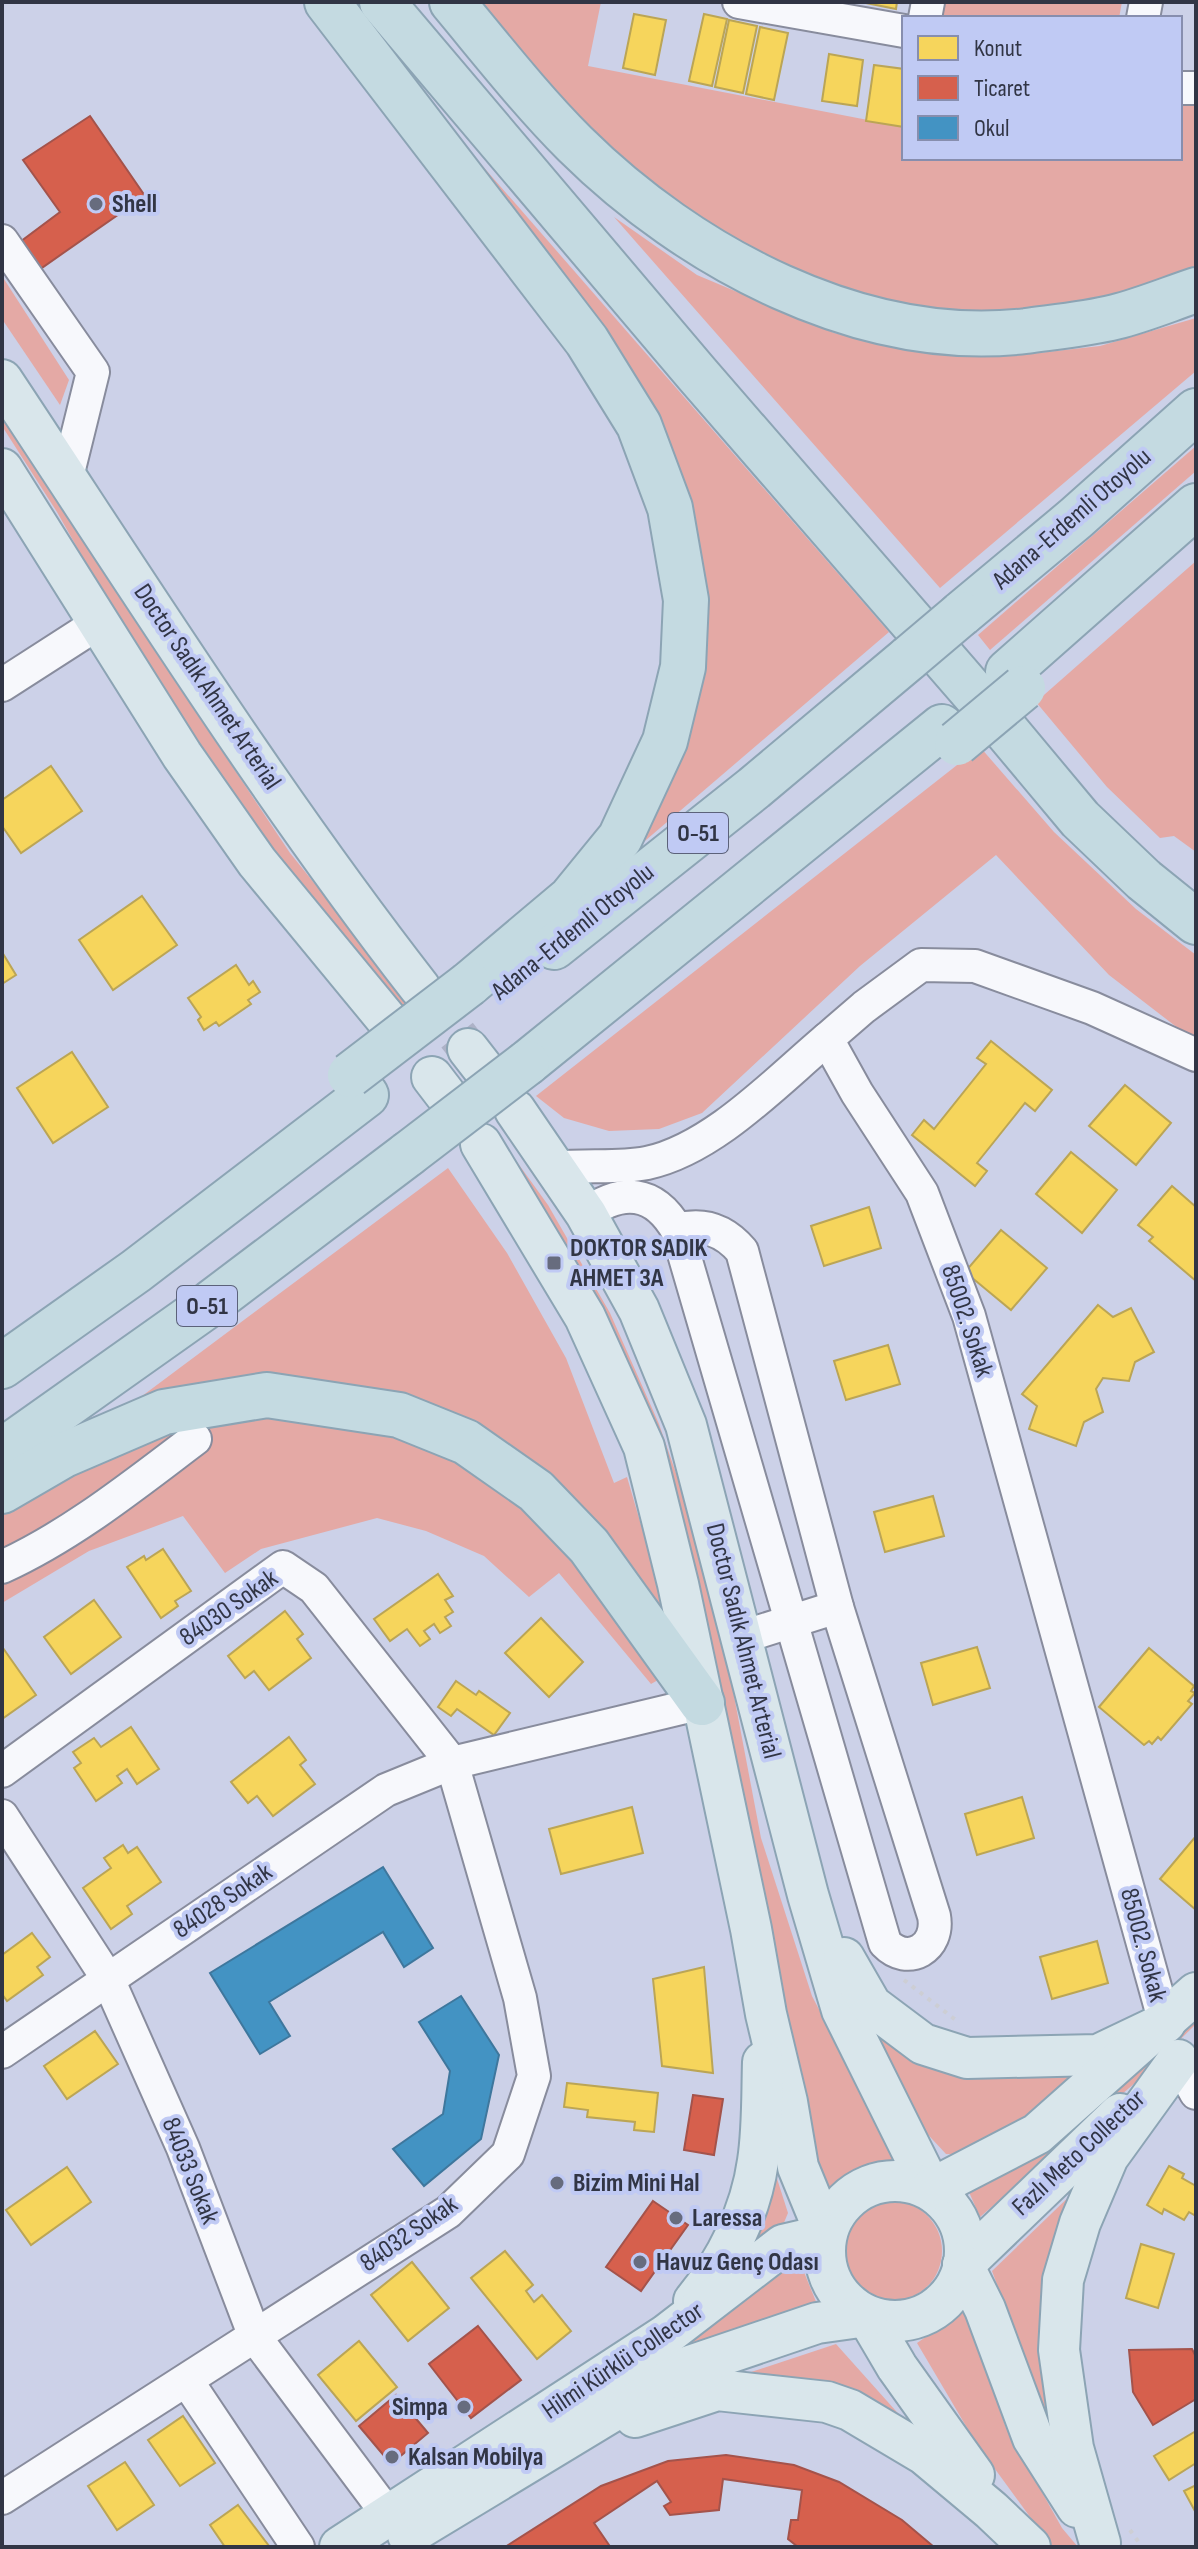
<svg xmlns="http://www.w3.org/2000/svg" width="1198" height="2549" font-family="'Sofia Sans Condensed',sans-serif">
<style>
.green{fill:#e4a9a5}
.homes{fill:#f6d55c;stroke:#bba555;stroke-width:2}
.shops{fill:#d6604d;stroke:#a4534b;stroke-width:2}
.schools{fill:#4393c3;stroke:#3e779d;stroke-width:2}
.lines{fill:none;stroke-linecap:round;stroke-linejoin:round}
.major-tunnel{stroke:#adb2c7;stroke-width:40;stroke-dasharray:40 20;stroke-linecap:butt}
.minor-casing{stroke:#888c9d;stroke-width:36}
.major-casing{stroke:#8ca4b4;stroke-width:44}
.highway-casing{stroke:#8ca4b4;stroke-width:48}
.path{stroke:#cdced4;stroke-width:4;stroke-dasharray:4 6;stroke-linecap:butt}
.minor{stroke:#f7f8fc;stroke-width:32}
.major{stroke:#d9e6eb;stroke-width:40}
.highway{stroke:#c4dae1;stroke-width:44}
.highway-bridge-casing{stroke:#8ca4b4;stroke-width:48;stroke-linecap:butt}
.highway-bridge{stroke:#c4dae1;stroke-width:44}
.poi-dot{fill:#676c7e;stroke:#c0caf4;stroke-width:3}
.labels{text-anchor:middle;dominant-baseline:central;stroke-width:8;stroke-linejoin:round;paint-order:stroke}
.shield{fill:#c0caf4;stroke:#5c627a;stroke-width:2}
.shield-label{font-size:24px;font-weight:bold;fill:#313545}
.poi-label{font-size:26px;font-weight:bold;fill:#313545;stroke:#c0caf4;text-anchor:start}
.street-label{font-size:26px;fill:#313545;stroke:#c0caf4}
</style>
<rect width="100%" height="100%" fill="#ccd1e8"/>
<g class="green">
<polygon points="465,2 601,2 588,66 904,127 904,158 1180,158 1180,94 1196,95 1196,275 1033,315 890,309 716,241 622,169"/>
<polygon points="943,2 1122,2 1119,18 940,18"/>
<polygon points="412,85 889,632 618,864 640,832 694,714 703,585 679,472"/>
<polygon points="614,217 697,275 834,333 913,350 1011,356 1100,346 1196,318 1196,371 940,588"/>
<polygon points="2,276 69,380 60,405 2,319"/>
<polygon points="2,413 160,658 290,853 412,1005 404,1011 279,862 148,665 105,597 57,512 2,426"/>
<polygon points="1196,446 1196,471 990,650 978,635"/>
<polygon points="1196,561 1196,852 1174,836 1160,838 1107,787 1036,702"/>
<polygon points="980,747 1054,832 1136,909 1196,955 1196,1042 1109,975 996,855 860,966 702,1113 659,1129 609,1131 564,1118 536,1096"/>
<polygon points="496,1133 548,1205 610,1313 659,1424 699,1540 727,1659 761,1838 812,1996 897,2159 861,2171 825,2195 712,1660"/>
<polygon points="448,1168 507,1253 566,1358 614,1483 627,1477 653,1566 666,1631 467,1422 122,1411"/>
<polygon points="257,1408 409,1437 465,1460 521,1501 613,1602 658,1680 651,1684 559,1573 529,1597 484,1556 426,1531 377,1518 261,1549 225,1573 183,1516 89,1551 2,1603 2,1515 75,1468 190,1418"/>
<polygon points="1196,2010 1196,2024 1143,2076 980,2217 965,2183"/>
<polygon points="863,2016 1093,2069 1029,2126 972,2155 946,2154 919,2125"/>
<polygon points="772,2163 788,2213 783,2225 725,2277"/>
<polygon points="1078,2188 1060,2454 992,2271"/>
<circle cx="892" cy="2251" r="50"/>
<polygon points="797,2255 817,2304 406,2517"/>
<polygon points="965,2310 1006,2428 1062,2528 1078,2547 1052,2547 976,2443 917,2343"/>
<polygon points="836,2344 929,2448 718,2383"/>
</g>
<g class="homes">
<polygon points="861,2 897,2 896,9"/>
<polygon points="634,14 666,20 655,75 623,68"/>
<polygon points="704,14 727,19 712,86 689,81"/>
<polygon points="729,20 757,26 743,93 715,87"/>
<polygon points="760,27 788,33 774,100 746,94"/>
<polygon points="829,54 863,60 857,106 822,101"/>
<polygon points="874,65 904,69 904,127 866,121"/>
<polygon points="51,766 82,811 21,853 2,826 2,800"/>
<polygon points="142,896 177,945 113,990 79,940"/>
<polygon points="2,952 16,975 2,984"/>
<polygon points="236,965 249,985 253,981 260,992 248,1000 251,1004 219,1026 216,1022 204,1030 198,1020 201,1017 188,998"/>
<polygon points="991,1041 1052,1090 1035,1111 1025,1103 977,1163 987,1171 975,1186 912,1135 924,1120 934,1129 986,1064 977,1058"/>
<polygon points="72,1052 108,1107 53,1143 17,1088"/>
<polygon points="1125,1085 1171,1123 1136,1165 1089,1126"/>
<polygon points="1071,1152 1117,1190 1082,1233 1036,1194"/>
<polygon points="1172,1186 1196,1207 1196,1281 1149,1241 1153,1237 1138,1225"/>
<polygon points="869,1207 881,1248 824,1266 811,1226"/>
<polygon points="1001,1230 1047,1268 1011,1310 965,1272"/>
<polygon points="1098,1305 1113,1317 1131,1308 1154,1352 1135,1362 1129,1381 1103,1378 1096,1389 1103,1412 1084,1422 1076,1446 1029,1429 1037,1406 1022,1394"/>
<polygon points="888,1345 900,1384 846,1400 834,1361"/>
<polygon points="933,1496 944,1536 885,1552 874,1512"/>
<polygon points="163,1549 191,1591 175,1601 178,1606 161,1618 127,1567 144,1556 146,1560"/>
<polygon points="438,1574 453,1596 445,1600 453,1612 445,1617 451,1626 440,1633 434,1624 424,1631 430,1639 420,1646 407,1629 390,1641 374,1619"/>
<polygon points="94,1600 121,1637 71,1674 44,1637"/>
<polygon points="285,1611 303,1634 297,1639 311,1658 269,1690 254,1671 245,1678 228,1656"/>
<polygon points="541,1618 583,1662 549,1697 505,1653"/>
<polygon points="977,1647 990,1688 933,1705 921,1663"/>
<polygon points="3,1648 36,1695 2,1719 2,1649"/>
<polygon points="1149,1648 1194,1686 1191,1691 1195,1693 1188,1701 1192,1704 1161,1740 1158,1737 1152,1744 1149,1741 1144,1745 1099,1707"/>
<polygon points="456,1681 476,1695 479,1691 510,1713 494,1735 457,1709 451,1716 438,1707"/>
<polygon points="131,1727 159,1769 137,1784 127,1769 117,1776 122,1783 96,1801 74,1768 81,1763 73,1752 94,1738 101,1747"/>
<polygon points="289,1737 306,1760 300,1765 315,1784 273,1816 257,1796 248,1803 231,1782"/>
<polygon points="1022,1797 1034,1838 977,1855 965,1814"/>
<polygon points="632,1807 643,1853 561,1874 549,1829"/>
<polygon points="1196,1836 1196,1910 1160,1879"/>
<polygon points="123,1845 128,1853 137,1847 161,1882 127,1906 132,1914 111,1929 83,1888 111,1868 104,1858"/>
<polygon points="32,1933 50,1957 37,1967 43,1975 7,2001 2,1994 2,1955"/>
<polygon points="1097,1941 1108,1983 1052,1999 1040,1957"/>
<polygon points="704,1967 713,2073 662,2066 653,1979"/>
<polygon points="95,2031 118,2064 67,2099 44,2066"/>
<polygon points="567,2083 658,2093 654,2132 634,2130 635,2122 587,2117 588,2110 564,2107"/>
<polygon points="1169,2166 1184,2174 1182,2178 1196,2186 1196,2212 1194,2215 1189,2212 1184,2220 1164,2209 1162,2214 1147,2205"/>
<polygon points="67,2167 91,2202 31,2245 6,2210"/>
<polygon points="1141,2244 1174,2254 1158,2308 1126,2298"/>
<polygon points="505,2251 533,2285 526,2291 534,2302 542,2295 571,2331 537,2359 471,2278"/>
<polygon points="412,2262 449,2308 408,2341 371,2295"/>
<polygon points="359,2341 397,2387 356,2421 318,2375"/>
<polygon points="183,2416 215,2463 180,2486 148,2440"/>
<polygon points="1196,2431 1196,2463 1169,2480 1154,2456"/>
<polygon points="125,2462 154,2505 117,2530 88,2486"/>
<polygon points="1196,2485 1196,2513 1184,2491"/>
<polygon points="238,2505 269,2546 268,2547 225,2547 210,2525"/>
</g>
<g class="shops">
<polygon points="90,116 145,196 36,272 16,245 60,212 23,160"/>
<polygon points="693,2095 723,2099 714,2155 684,2150"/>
<polygon points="653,2201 688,2225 641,2291 606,2267"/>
<polygon points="478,2326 521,2380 471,2418 429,2364"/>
<polygon points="1192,2349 1196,2357 1196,2399 1153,2425 1133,2392 1129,2350"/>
<polygon points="396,2395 428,2433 391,2464 359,2426"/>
<polygon points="726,2455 794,2465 839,2482 902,2520 934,2547 798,2547 788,2539 791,2520 798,2520 802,2490 723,2479 719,2510 670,2515 664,2506 671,2502 657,2481 594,2523 609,2545 606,2547 505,2547 601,2486 668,2461"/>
</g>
<g class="schools">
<polygon points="383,1867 433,1948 404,1967 383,1932 269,2002 290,2036 260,2054 210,1973"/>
<polygon points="461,1996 499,2055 481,2139 424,2186 393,2149 443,2114 450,2071 419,2022"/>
</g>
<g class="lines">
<polyline class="major-tunnel" points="420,988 468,1049"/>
<defs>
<g id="minor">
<polyline points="739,2 904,31"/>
<polyline points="925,18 928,2"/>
<polyline points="1143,18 1146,2"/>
<polyline points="1180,88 1196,88"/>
<polyline points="2,241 93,372 67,477"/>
<polyline points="2,685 100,622"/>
<path d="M555,1168C586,1164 616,1169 647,1163C713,1149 776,1082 827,1039"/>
<path d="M586,1214C622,1188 654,1190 677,1230L885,1943C908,1967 940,1948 934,1916L837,1607L742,1251C724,1230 703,1223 677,1230"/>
<path d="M2,1567C72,1535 134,1485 195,1439"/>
<polyline points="742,1637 837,1607"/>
<polyline points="2,1771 283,1567 314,1588 452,1763 520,1998 534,2076 508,2154 448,2212 2,2498"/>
<polyline points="2,1816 108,1979 183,2148 255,2337 389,2516"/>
<polyline points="1165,2023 969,1316 922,1193 857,1093 827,1039 864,1007 921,965 975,966 1092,1008 1196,1055"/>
<polyline points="2,2052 386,1790 452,1763 702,1703"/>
<polyline points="1178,2060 1196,2093"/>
<polyline points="187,2381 298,2547"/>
</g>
<g id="major">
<path d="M2,380C138,585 269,794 420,988"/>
<polyline points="2,469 182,755 257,862 388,1021"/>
<polyline points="468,1049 482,1067"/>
<polyline points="432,1077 445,1094"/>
<polyline points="515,1110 586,1214 639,1310 686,1425 808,1895 842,2010 931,2189"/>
<polyline points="481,1144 585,1317 644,1447 678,1584 751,1929 766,2014 787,2102 798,2167 826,2235"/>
<polyline points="844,1958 871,2005 923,2044 967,2058 1098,2055 1165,2023"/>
<circle cx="895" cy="2251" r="70"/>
<polyline points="931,2189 1037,2134 1196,1993"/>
<polyline points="963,2265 1120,2114"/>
<polyline points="963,2265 985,2309 1033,2438 1077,2507"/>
<path d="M694,2301C726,2262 751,2212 758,2161C763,2129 762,2094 763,2062"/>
<polyline points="867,2316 897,2367 974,2475"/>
<polyline points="635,2417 717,2390 827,2402 850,2410 924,2454 991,2510 1030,2547"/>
<polyline points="408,2535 684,2368 817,2323 867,2316"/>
<polyline points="1100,2543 1073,2448 1059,2350 1063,2280 1080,2223 1108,2157 1178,2060"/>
<polyline points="340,2547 666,2335 783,2245 826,2235"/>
</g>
<g id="highway">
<polyline points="327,2 587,341 639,425 670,508 686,600 683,667 665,741 620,838 571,898 469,984"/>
<polyline points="382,2 697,374 1004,728 1080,819 1144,880 1196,922"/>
<path d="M452,2C492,50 531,100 575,144C689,257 861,350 1026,331C1055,327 1087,324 1115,317C1143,310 1169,299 1196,290"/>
<polyline points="961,614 1076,518 1196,411"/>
<polyline points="1008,672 1196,506"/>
<polyline points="554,947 754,788 909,658"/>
<polyline points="527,1063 942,727"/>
<polyline points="2,1366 136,1271 366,1095"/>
<polyline points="2,1451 211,1303 408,1154"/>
<polyline points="2,1491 64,1455 164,1412 267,1395 399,1415 466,1442 536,1491 589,1546 702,1703"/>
</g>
</defs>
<use href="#minor" class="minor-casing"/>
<use href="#major" class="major-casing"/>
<use href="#highway" class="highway-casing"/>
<g class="path">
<polyline points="904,1980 957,2021"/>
<polyline points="1130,2530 1142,2547"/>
</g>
<use href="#minor" class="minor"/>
<use href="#major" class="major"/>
<use href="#highway" class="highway"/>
<defs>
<g id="highway-bridge">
<polyline points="909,658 961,614"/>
<polyline points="957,743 1023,688"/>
<polyline points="350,1075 469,984"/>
<polyline points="408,1154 527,1063"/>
</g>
</defs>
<use href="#highway-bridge" class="highway-bridge-casing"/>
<use href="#highway-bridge" class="highway-bridge"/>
</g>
<g class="poi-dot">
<circle cx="96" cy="204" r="8"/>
<rect x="546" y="1255" width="16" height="16" rx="4"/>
<circle cx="557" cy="2183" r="8"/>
<circle cx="676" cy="2218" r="8"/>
<circle cx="640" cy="2262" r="8"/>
<circle cx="464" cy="2407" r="8"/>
<circle cx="392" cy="2457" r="8"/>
</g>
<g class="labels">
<g class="shield">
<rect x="668" y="813" width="60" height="40" rx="6"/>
<rect x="177" y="1286" width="60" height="40" rx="6"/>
</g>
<g class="shield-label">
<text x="698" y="833">O-51</text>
<text x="207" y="1306">O-51</text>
</g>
<g class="poi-label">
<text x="112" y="204">Shell</text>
<text x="570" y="1248">DOKTOR SADIK<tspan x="570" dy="30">AHMET 3A</tspan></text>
<text x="573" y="2183">Bizim Mini Hal</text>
<text x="692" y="2218">Laressa</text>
<text x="656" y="2262">Havuz Genç Odası</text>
<text x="448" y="2407" text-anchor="end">Simpa</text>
<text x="408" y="2457">Kalsan Mobilya</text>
</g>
<g class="street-label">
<text transform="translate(1072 519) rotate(-41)">Adana-Erdemli Otoyolu</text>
<text transform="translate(207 687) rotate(56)">Doctor Sadık Ahmet Arterial</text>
<text transform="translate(573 932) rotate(-39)">Adana-Erdemli Otoyolu</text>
<text transform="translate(967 1321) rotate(72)">85002. Sokak</text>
<text transform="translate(229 1608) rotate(-35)">84030 Sokak</text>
<text transform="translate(743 1641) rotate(76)">Doctor Sadık Ahmet Arterial</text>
<text transform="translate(223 1901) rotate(-34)">84028 Sokak</text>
<text transform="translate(1143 1945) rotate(75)">85002. Sokak</text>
<text transform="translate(1079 2153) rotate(-43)">Fazlı Meto Collector</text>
<text transform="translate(190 2171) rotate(68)">84033 Sokak</text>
<text transform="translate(409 2234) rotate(-35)">84032 Sokak</text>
<text transform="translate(623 2361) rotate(-34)">Hilmi Kürklü Collector</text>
</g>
</g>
<rect width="1198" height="2549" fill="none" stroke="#313545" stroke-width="8"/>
<rect x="902" y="16" width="280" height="144" fill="#c0caf4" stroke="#878eae" stroke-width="2"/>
<rect x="918" y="36" width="40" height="24" fill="#f6d55c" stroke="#878eae" stroke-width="2"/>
<text x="974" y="56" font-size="24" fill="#313545">Konut</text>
<rect x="918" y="76" width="40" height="24" fill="#d6604d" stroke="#878eae" stroke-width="2"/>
<text x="974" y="96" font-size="24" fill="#313545">Ticaret</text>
<rect x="918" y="116" width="40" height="24" fill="#4393c3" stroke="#878eae" stroke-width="2"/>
<text x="974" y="136" font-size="24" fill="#313545">Okul</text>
</svg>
